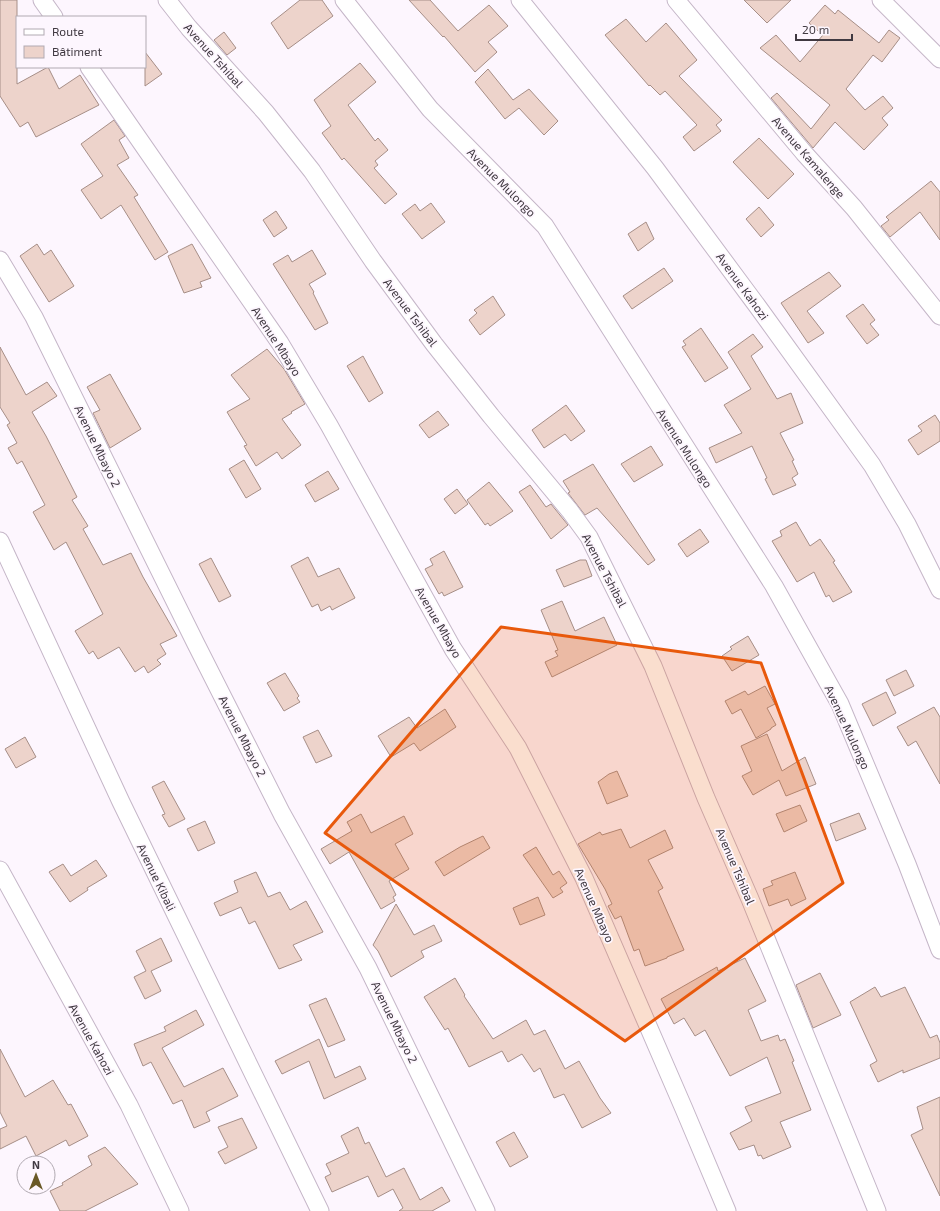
<svg xmlns="http://www.w3.org/2000/svg" width="940" height="1211" font-family="'Exo 2',sans-serif">
<style>
.building{fill:#edd3cb;stroke:#a68e87}
.lines{fill:none;stroke-linecap:round;stroke-linejoin:round}
.street-casing{stroke:#c5b6c8;stroke-width:19}
.street{stroke:#fff;stroke-width:17}
.marked{fill:#e8590c;fill-opacity:0.2;stroke:#e8590c;stroke-width:3;stroke-linejoin:round}
.labels{text-anchor:middle;dominant-baseline:central;stroke-width:3.5;stroke-linejoin:round;paint-order:stroke}
.street-label{font-size:12px;fill:#403941;stroke:#fdf6fe}
</style>
<rect width="100%" height="100%" fill="#fdf6fe"/>
<g class="building">
<polygon points="0,0 17,0 17,84 48,67 59,89 80,75 99,105 36,137 28,122 20,127 0,96"/>
<polygon points="300,0 322,0 333,16 288,49 271,23"/>
<polygon points="409,0 430,0 458,31 489,5 508,26 488,42 497,52 475,72 444,36 443,37"/>
<polygon points="744,0 791,0 767,23"/>
<polygon points="825,5 835,14 838,10 879,43 889,30 900,38 882,62 873,55 846,89 865,110 883,96 893,108 882,118 888,125 864,150 835,122 813,148 771,98 777,93 811,129 830,105 760,48 776,35 800,62 823,35 809,23"/>
<polygon points="626,19 646,42 666,23 678,37 697,60 679,76 722,120 716,125 721,131 694,151 683,137 697,125 665,91 660,95 650,85 649,86 605,35"/>
<polygon points="224,32 236,48 227,55 214,40"/>
<polygon points="145,52 162,74 145,86"/>
<polygon points="360,63 376,82 348,105 375,141 378,138 388,150 375,161 378,165 374,168 397,194 385,204 344,158 342,160 322,133 331,126 314,100"/>
<polygon points="488,69 513,100 529,89 558,121 544,135 519,108 505,119 475,82"/>
<polygon points="114,120 125,136 119,140 129,158 117,165 138,195 134,197 168,252 155,260 121,205 101,219 81,190 103,176 81,144"/>
<polygon points="759,138 794,174 768,199 733,162"/>
<polygon points="931,181 940,192 940,240 920,212 890,237 881,226 889,220 886,217"/>
<polygon points="431,203 445,222 422,239 402,214 415,204 420,211"/>
<polygon points="759,207 774,225 761,237 746,219"/>
<polygon points="276,211 287,228 274,237 263,220"/>
<polygon points="646,222 654,239 638,251 628,234"/>
<polygon points="37,244 44,255 51,250 74,286 49,302 20,256"/>
<polygon points="192,244 211,278 200,282 202,287 184,293 168,256"/>
<polygon points="312,250 326,274 309,284 314,292 313,293 328,323 315,330 273,264 288,255 292,262"/>
<polygon points="664,268 673,281 632,309 623,296"/>
<polygon points="829,272 841,286 807,311 824,333 808,343 781,303"/>
<polygon points="493,296 505,315 480,335 469,320 477,313 474,310"/>
<polygon points="863,304 875,320 870,324 879,335 867,344 846,316"/>
<polygon points="701,328 728,368 705,382 682,347 686,345 683,341"/>
<polygon points="753,334 763,347 751,356 777,399 791,393 803,423 780,433 794,460 792,461 798,474 792,478 796,485 773,495 765,479 767,478 752,446 716,463 709,448 742,433 724,405 751,389 728,352"/>
<polygon points="0,347 26,395 47,382 57,396 32,412 46,436 77,497 72,500 88,526 83,529 103,565 131,553 143,577 177,636 160,644 166,654 157,660 161,664 148,673 144,666 135,672 119,647 98,659 93,651 89,654 75,631 103,614 66,542 54,550 33,512 45,505 22,461 17,464 8,448 17,443 7,425 10,423 0,407"/>
<polygon points="267,349 284,369 305,404 291,412 292,413 282,419 301,445 282,459 277,452 256,466 244,446 247,445 227,412 250,399 231,375"/>
<polygon points="363,356 383,393 369,402 347,366"/>
<polygon points="110,374 141,429 110,448 93,413 100,410 87,387"/>
<polygon points="566,405 585,431 571,441 565,434 544,448 532,430"/>
<polygon points="438,411 449,425 429,438 419,425"/>
<polygon points="935,415 940,423 940,441 918,455 908,440 922,431 918,426"/>
<polygon points="651,446 663,465 634,482 621,464"/>
<polygon points="244,460 261,489 246,498 229,469"/>
<polygon points="593,464 655,560 648,565 597,508 585,515 568,493 570,492 563,481"/>
<polygon points="328,471 339,489 315,502 305,485"/>
<polygon points="489,482 513,511 490,526 488,523 485,525 467,500"/>
<polygon points="530,485 546,507 551,504 568,525 551,539 519,492"/>
<polygon points="457,489 468,504 455,514 444,499"/>
<polygon points="796,522 810,546 820,539 835,561 833,562 852,592 833,602 829,595 826,597 814,572 797,582 772,541 782,536 780,531"/>
<polygon points="700,529 709,542 687,557 678,544"/>
<polygon points="444,551 463,587 444,596 442,592 439,594 425,569 433,565 430,559"/>
<polygon points="308,557 318,577 339,568 355,598 332,610 330,606 321,611 318,604 312,607 291,566"/>
<polygon points="211,558 231,596 219,602 199,564"/>
<polygon points="580,560 586,560 592,576 564,587 556,570"/>
<polygon points="562,601 575,631 604,617 617,645 552,677 545,662 558,656 555,651 558,650 541,610"/>
<polygon points="748,636 759,655 732,671 722,656 732,649 730,647"/>
<polygon points="906,670 914,686 894,696 886,680"/>
<polygon points="285,673 299,696 297,698 300,702 284,711 267,683"/>
<polygon points="765,686 775,704 767,708 776,725 771,728 771,729 756,738 741,709 732,714 725,701 745,691 748,695"/>
<polygon points="886,692 896,713 873,726 862,704"/>
<polygon points="934,707 940,717 940,784 916,741 908,746 897,727"/>
<polygon points="445,709 456,727 420,751 414,743 391,757 378,736 409,717 417,728"/>
<polygon points="318,730 332,756 316,763 303,737"/>
<polygon points="767,734 782,771 805,757 816,784 786,796 779,780 753,795 742,776 752,771 741,746"/>
<polygon points="25,737 36,757 16,768 5,749"/>
<polygon points="617,771 628,796 607,804 598,782 609,774"/>
<polygon points="164,781 185,819 169,827 162,815 165,814 152,787"/>
<polygon points="800,805 807,821 784,832 776,814"/>
<polygon points="859,813 866,829 836,841 830,824"/>
<polygon points="361,814 371,833 404,816 413,834 395,844 409,869 389,881 396,895 393,897 395,901 381,909 349,852 330,864 321,849 352,831 347,822"/>
<polygon points="205,821 215,843 198,851 187,829"/>
<polygon points="621,829 630,848 665,830 673,848 648,860 663,888 658,891 684,950 667,957 667,958 645,966 639,949 634,951 621,916 615,919 608,906 612,904 605,889 578,844 600,832 602,835"/>
<polygon points="483,836 490,848 444,876 435,862 460,847"/>
<polygon points="536,847 553,875 559,871 567,883 560,888 563,892 553,898 523,855"/>
<polygon points="96,860 107,876 87,888 88,890 70,902 49,872 63,864 71,876"/>
<polygon points="256,872 268,897 280,892 290,910 306,901 323,932 293,945 302,960 279,969 255,921 249,924 241,907 220,916 214,903 238,892 234,881"/>
<polygon points="795,872 806,899 791,906 788,899 769,906 763,889 773,885 771,881"/>
<polygon points="538,897 545,915 520,925 513,908"/>
<polygon points="396,904 414,935 434,925 442,941 421,951 424,957 391,977 378,951 373,945"/>
<polygon points="161,938 172,961 151,971 161,991 145,999 134,977 146,971 136,951"/>
<polygon points="745,958 766,1001 748,1010 761,1041 778,1035 780,1041 785,1039 794,1061 792,1062 811,1110 780,1122 791,1147 763,1159 761,1155 758,1156 754,1145 739,1150 730,1133 752,1121 745,1107 781,1093 767,1057 730,1076 705,1030 695,1036 684,1018 674,1024 661,999 717,967 718,971"/>
<polygon points="820,973 841,1015 813,1028 796,985"/>
<polygon points="455,978 465,995 464,996 493,1039 526,1020 534,1035 545,1030 565,1069 579,1061 600,1098 611,1113 582,1128 564,1094 554,1098 540,1068 534,1072 522,1054 508,1062 502,1051 469,1067 448,1028 445,1030 424,997"/>
<polygon points="875,987 881,997 905,987 930,1038 937,1035 940,1043 940,1058 903,1073 903,1070 878,1082 870,1065 877,1061 850,1002"/>
<polygon points="326,998 345,1040 328,1047 309,1005"/>
<polygon points="196,1010 204,1025 162,1048 184,1087 223,1068 238,1096 206,1112 210,1121 194,1128 182,1100 173,1104 151,1062 143,1066 134,1044 166,1031 164,1027"/>
<polygon points="319,1039 335,1078 360,1066 366,1079 324,1099 309,1061 282,1074 275,1061"/>
<polygon points="0,1049 25,1097 53,1080 68,1105 71,1104 88,1136 69,1146 66,1140 36,1156 26,1136 0,1149 0,1129 7,1126 0,1112"/>
<polygon points="940,1097 940,1196 911,1135 923,1129 917,1107"/>
<polygon points="242,1118 257,1148 225,1164 218,1152 228,1147 218,1127"/>
<polygon points="358,1127 365,1144 369,1142 386,1177 404,1168 420,1200 442,1187 450,1201 432,1211 399,1211 403,1208 393,1189 378,1197 368,1176 332,1192 325,1177 331,1174 326,1164 349,1153 341,1136"/>
<polygon points="514,1132 528,1157 510,1167 496,1142"/>
<polygon points="105,1147 138,1184 85,1211 60,1211 50,1191 63,1185 62,1183 92,1165 88,1156"/>
</g>
<g class="lines">
<defs>
<g id="street">
<polyline points="42,0 54,17"/>
<polyline points="167,0 189,28 266,113 312,171 373,261 434,344 491,416 570,511 589,537 653,666 706,798 750,899 877,1211"/>
<polyline points="344,0 430,109 545,226 774,586 840,704 907,864 940,950"/>
<polyline points="520,0 655,168 758,307 872,465 907,524 940,590"/>
<polyline points="676,0 804,153 854,208 940,316"/>
<polyline points="881,0 940,59"/>
<polyline points="89,67 280,343 329,425 453,649 518,748 584,878 684,1109 727,1211"/>
<polyline points="0,260 34,317 196,644 282,814 368,968 486,1211"/>
<polyline points="0,541 121,802 320,1211"/>
<polyline points="0,870 129,1105 180,1211"/>
</g>
</defs>
<use href="#street" class="street-casing"/>
<use href="#street" class="street"/>
</g>
<path class="marked" d="M501,627L761,663L843,883L625,1041L325,833Z"/>
<g class="labels">
<g class="street-label">
<text transform="translate(214 55) rotate(48)">Avenue Tshibal</text>
<text transform="translate(809 157) rotate(49)">Avenue Kamalenge</text>
<text transform="translate(502 182) rotate(45)">Avenue Mulongo</text>
<text transform="translate(743 286) rotate(54)">Avenue Kahozi</text>
<text transform="translate(411 312) rotate(53)">Avenue Tshibal</text>
<text transform="translate(277 341) rotate(57)">Avenue Mbayo</text>
<text transform="translate(98 446) rotate(64)">Avenue Mbayo 2</text>
<text transform="translate(685 448) rotate(57)">Avenue Mulongo</text>
<text transform="translate(605 570) rotate(62)">Avenue Tshibal</text>
<text transform="translate(439 622) rotate(60)">Avenue Mbayo</text>
<text transform="translate(848 727) rotate(65)">Avenue Mulongo</text>
<text transform="translate(243 736) rotate(63)">Avenue Mbayo 2</text>
<text transform="translate(736 866) rotate(67)">Avenue Tshibal</text>
<text transform="translate(157 877) rotate(64)">Avenue Kibali</text>
<text transform="translate(595 905) rotate(66)">Avenue Mbayo</text>
<text transform="translate(395 1022) rotate(64)">Avenue Mbayo 2</text>
<text transform="translate(92 1039) rotate(61)">Avenue Kahozi</text>
</g>
</g>
<rect x="16" y="16" width="130" height="52" fill="#fdf6fe" stroke="#b1aab2"/>
<rect x="24" y="29" width="20" height="6" fill="#ffffff" stroke="#b1aab2"/>
<text x="52" y="36" font-size="12" fill="#403941">Route</text>
<rect x="24" y="46" width="20" height="12" fill="#edd3cb" stroke="#b1aab2"/>
<text x="52" y="56" font-size="12" fill="#403941">Bâtiment</text>
<g transform="translate(36 1175)"><circle r="19" fill="#fdf6fe" stroke="#b1aab2"/>
<path d="M0-3L7 15L0 10L-7 15Z" fill="#6a5927"/>
<text y="-6" font-size="11" font-weight="bold" text-anchor="middle" fill="#403941">N</text>
</g>
<path d="M796 34v6h56v-6" fill="none" stroke="#403941" stroke-width="2"/>
<text x="802" y="34" font-size="12" fill="#403941" stroke="#fdf6fe" stroke-width="3" paint-order="stroke">20 m</text>
</svg>
